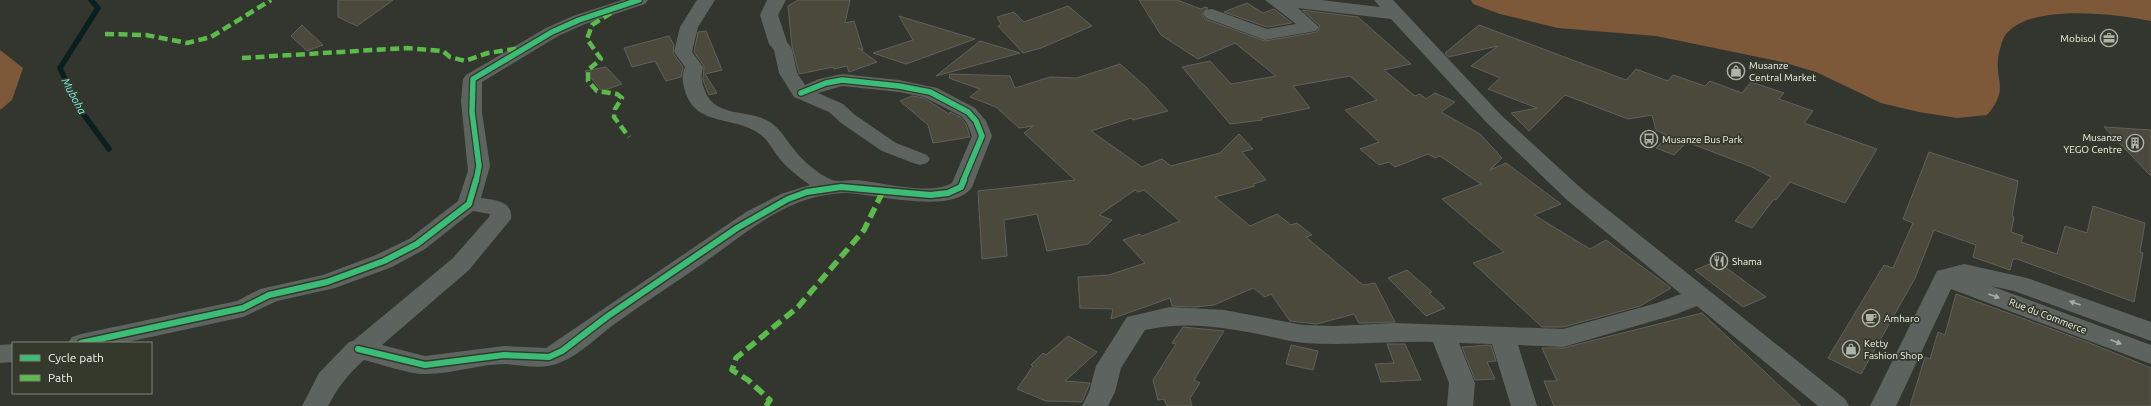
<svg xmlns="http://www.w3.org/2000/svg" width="2151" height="406" font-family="Ubuntu,sans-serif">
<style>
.forest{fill:#7e5939}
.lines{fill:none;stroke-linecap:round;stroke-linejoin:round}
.stream{stroke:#0a201e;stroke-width:5.5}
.building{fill:#4b493b;stroke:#61615c}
.minor{fill:#5d645f;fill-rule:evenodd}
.quiet-far1{stroke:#5cbc4b;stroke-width:4.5;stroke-dasharray:9 4.5;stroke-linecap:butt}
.quiet{stroke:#5cbc4b;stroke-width:5.5;stroke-dasharray:11 5.5;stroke-linecap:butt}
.cycleway-far1-casing{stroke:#34392c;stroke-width:8}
.cycleway-casing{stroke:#34392c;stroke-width:9}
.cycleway-far1{stroke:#3abd76;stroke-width:5.5}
.cycleway{stroke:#3abd76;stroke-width:6}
.oneway{fill:#a8ada6}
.labels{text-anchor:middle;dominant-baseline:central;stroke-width:3.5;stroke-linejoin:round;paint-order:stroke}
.poi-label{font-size:10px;fill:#f2f6ed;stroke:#34392c;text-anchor:start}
.street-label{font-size:10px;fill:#f2f6ed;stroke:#34392c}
.water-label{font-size:11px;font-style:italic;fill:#7beee3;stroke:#34392c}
</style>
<rect width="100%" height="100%" fill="#33362f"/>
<g class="forest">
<path d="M1471,0H2151V21C2116,14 2037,4 2009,31C2003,36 2001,45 1999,53C1993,81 2011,87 1987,115L1957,118L1919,112L1881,103L1816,72L1782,62L1656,36L1558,28L1500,14L1473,4Z"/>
<polygon points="0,50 23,68 12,100 0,110"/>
</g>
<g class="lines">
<polyline class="stream" points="91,0 98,8 60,68 76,104 109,149"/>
</g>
<g class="building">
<polygon points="338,0 393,0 357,26 338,17"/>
<polygon points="798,0 850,0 845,23 854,21 863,50 858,48 877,62 849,72 847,66 834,69 833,67 799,74 792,46 788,6"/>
<polygon points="1139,0 1177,0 1201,9 1205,7 1208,8 1202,14 1205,19 1265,41 1317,32 1320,26 1302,10 1358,17 1411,64 1384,70 1415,96 1420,94 1426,99 1435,93 1455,102 1441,112 1480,134 1502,158 1490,170 1506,163 1561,204 1534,215 1590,249 1606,240 1671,288 1640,306 1563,327 1542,327 1473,263 1504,252 1442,199 1481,184 1440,156 1435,158 1428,154 1395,167 1389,162 1379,165 1360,149 1379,142 1345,110 1377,100 1350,76 1293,86 1310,108 1261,118 1262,120 1230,124 1182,67 1210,61 1231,84 1276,76 1235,43 1198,59 1161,35"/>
<polygon points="1247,3 1263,13 1274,9 1292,23 1267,27 1224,12"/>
<polygon points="1068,6 1092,26 1041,48 1023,53 998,26 1001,24 997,17 1014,12 1024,22"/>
<polygon points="899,16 975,39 906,64 873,53 913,40"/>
<polygon points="302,25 323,45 307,51 291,36"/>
<polygon points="1479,25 1626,80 1636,69 1668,81 1673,75 1705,86 1710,81 1742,93 1751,82 1784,93 1779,99 1813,111 1804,123 1877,149 1845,203 1790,182 1776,200 1774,199 1752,228 1735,221 1771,177 1752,167 1687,142 1674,155 1656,148 1668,136 1656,130 1652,115 1628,119 1565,95 1529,131 1511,113 1537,108 1488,89 1500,78 1471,66 1498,46 1448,57 1445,53"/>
<polygon points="706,31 722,70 705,74 717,93 709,95 703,80 704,66 694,52 698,32"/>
<polygon points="669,36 674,45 673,53 683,67 681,77 666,81 655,61 632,67 624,48"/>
<polygon points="980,41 1020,53 936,76"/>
<polygon points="1120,64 1146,87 1168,111 1133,120 1131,118 1091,131 1142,167 1162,159 1171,166 1220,153 1239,134 1253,149 1242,152 1266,180 1253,184 1255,186 1215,197 1250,226 1277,214 1291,225 1297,223 1312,235 1306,237 1363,285 1375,283 1395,322 1359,323 1354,314 1317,324 1290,321 1271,294 1265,297 1253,288 1214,305 1195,307 1172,306 1170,298 1111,319 1113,309 1080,308 1078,277 1109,275 1145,263 1123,240 1140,234 1142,236 1180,221 1144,190 1138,192 1135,190 1099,215 1112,220 1088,244 1047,251 1037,214 1004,220 1007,256 982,259 978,191 1075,180 1024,133 1033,126 1019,128 996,107 970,97 980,89 949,78 950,74 1010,76 1015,88 1050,77 1077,78"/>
<polygon points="606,67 622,84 602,91 585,71"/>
<polygon points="912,96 924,98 949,114 950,112 960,117 966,124 970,137 933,143 928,125 900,101"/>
<polygon points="2104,127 2151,130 2151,176"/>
<polygon points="1929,152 2018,181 2012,216 2014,217 2011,232 2023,236 2021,242 2057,254 2065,226 2087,233 2093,206 2145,223 2140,252 2143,253 2134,302 2017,259 2013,259 2010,270 1973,257 1976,245 1934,230 1915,278 1861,374 1828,358 1884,265 1893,268 1913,223 1903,219"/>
<polygon points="1717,261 1766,297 1743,307 1695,270"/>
<polygon points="1407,270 1432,292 1429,293 1445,308 1426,316 1388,278"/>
<polygon points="1956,294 2090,343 2151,368 2151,406 1910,406 1925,357 1930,359 1938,332 1945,335"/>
<polygon points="1702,313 1801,406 1554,406 1544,381 1557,381 1542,348 1563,348"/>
<polygon points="1183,327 1224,331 1194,380 1200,383 1190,398 1192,406 1167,406 1164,399 1158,400 1153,380 1176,344 1172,343"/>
<polygon points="1068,336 1097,352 1065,381 1090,383 1082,402 1046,401 1017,389 1033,366 1031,365 1043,353 1046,355"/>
<polygon points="1387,344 1405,344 1421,380 1381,382 1375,364 1394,363"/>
<polygon points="1291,345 1318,351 1313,370 1286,364"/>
<polygon points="1491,345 1496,361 1487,362 1495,379 1475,380 1462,347"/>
</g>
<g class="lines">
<g class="minor">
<path d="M622,0H648L645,4L585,24L558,36L482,82V112L490,166L481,198C495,200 513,201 511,219L469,270L382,345L425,356L504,346L546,348L746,212L781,194L810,185C799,177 788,169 780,159C773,151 769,141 761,135C737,115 696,128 685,91C683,83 681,75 685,67L674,52L680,27L697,0H715L698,27L692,52L703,67C701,74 701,81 704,88C713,119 747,108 770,122C780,129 785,138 792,147C801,159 817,174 832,180C837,182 849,180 856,180C881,182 930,196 952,183L972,136L967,123L961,116L924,97L899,92L842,86L818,93L843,104L855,115L896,143L927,155L930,159L927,163L920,165L913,163L882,151L841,123L829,112L794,97L779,73L774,50L769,44L760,15L767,0H786L778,15L787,42L792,49L797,73L805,85L819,79L842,74L899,80L937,88L975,108L986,121L992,136L972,187C953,216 873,193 843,193C827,194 812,197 797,203C763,217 734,241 705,262C675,283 645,302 616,323C598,336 580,355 559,363C543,370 523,365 506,364C479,364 453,374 426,374C411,375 381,364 364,360C348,374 338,387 328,406H302L319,373L349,342L353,341L453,258L489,217L490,214L473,211L425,249L392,267L335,288L277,301L243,317L123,343H68L72,337L81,334L237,301L260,289L323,275L376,255L409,239L458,201L468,171L461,101L463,79L466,75L546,28L573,16Z"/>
<path d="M1265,0H1321L1380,7L1374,0H1393L1501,115L1583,190L1845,399L1849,406H1818L1697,306L1674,315L1563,347L1518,345L1537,406H1511L1492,344L1459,343L1475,383L1473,406H1447L1449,383L1433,342C1390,341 1348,346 1305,343C1291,342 1277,338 1263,335C1222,327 1186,321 1145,330L1121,368L1115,392L1108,406H1082L1089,392L1096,366L1127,317L1170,307L1224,310L1303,325L1335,326L1394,323L1563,329L1657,303L1681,294L1567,200L1487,123L1391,19L1298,8L1319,27L1316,31L1265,40L1206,18L1203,14L1206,10L1212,9L1267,29L1296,24Z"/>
<polygon points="1964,264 2027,278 2151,322 2151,341 2014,291 1991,286 2151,345 2151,364 1951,289 1896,406 1870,406 1937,271"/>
<polygon points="13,344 13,362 0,363 0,345"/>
</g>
<g class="quiet-far1">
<polyline points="611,13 592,25 587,39 601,59 588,70 588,81 597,91 617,94 622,98 615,109 614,117 629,137"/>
<polyline points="105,34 146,35 187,43 211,37 271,0"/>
<polyline points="242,58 406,48 443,51 450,57 465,61 488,53 521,48"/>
</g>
<polyline class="quiet" points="766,406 770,400 748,380 732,370 736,358 798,307 864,230 884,189"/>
<defs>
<g id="cycleway-far1">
<polyline points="801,93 826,83 842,80 899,86 930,92 968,112 976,121 982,136 963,181"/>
<polyline points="476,181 479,166 472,112 473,79 552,32 579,20 639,0"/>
</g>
<g id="cycleway">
<polyline points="81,343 243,308 269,295 327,282 384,261 417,244 469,204 476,180"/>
<polyline points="358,349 425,365 504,355 549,357 562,351 608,316 737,228 788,199 807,192 841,187 930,195 948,193 961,187 964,180"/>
</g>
</defs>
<use href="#cycleway-far1" class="cycleway-far1-casing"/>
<use href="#cycleway" class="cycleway-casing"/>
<use href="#cycleway-far1" class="cycleway-far1"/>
<use href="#cycleway" class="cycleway"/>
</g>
<defs><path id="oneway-solid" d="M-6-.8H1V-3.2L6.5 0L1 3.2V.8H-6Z"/></defs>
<g class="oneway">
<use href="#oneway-solid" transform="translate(1994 296) rotate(20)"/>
<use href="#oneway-solid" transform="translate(2075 303) rotate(-161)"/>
<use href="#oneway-solid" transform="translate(2116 342) rotate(21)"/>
</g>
<defs>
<symbol id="office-ring" viewBox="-11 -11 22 22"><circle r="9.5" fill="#34392c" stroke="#afb3aa" stroke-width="1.5"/><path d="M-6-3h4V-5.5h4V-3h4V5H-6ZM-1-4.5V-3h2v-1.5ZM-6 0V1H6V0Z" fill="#afb3aa"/></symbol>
<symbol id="shop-ring" viewBox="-11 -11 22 22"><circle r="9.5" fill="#34392c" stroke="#afb3aa" stroke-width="1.5"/><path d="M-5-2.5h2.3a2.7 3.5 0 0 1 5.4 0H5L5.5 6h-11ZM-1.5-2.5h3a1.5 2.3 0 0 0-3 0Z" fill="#afb3aa"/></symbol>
<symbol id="bus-ring" viewBox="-11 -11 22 22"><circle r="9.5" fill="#34392c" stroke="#afb3aa" stroke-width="1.5"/><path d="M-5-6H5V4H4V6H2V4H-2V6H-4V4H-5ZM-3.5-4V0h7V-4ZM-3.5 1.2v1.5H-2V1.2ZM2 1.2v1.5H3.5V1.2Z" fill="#afb3aa"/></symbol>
<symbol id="building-ring" viewBox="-11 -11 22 22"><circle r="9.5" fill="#34392c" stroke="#afb3aa" stroke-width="1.5"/><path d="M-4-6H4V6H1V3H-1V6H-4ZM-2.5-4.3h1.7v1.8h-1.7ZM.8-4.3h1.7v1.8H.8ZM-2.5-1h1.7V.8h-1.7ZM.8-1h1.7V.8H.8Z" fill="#afb3aa"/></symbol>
<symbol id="restaurant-ring" viewBox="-11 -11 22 22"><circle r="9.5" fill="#34392c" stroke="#afb3aa" stroke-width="1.5"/><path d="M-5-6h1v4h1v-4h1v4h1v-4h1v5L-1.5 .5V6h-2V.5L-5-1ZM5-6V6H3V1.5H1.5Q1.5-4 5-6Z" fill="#afb3aa"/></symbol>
<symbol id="cafe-ring" viewBox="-11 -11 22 22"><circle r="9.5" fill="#34392c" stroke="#afb3aa" stroke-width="1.5"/><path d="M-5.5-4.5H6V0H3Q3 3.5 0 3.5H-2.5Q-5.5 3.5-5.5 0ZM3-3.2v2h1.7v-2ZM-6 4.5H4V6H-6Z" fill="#afb3aa"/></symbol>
</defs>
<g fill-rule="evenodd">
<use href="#office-ring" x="2099" y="28" width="20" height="20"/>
<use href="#shop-ring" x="1726" y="61" width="20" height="20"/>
<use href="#bus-ring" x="1639" y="129" width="20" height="20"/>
<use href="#building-ring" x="2125" y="133" width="20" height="20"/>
<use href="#restaurant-ring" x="1709" y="251" width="20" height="20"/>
<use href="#cafe-ring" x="1861" y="308" width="20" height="20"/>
<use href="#shop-ring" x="1841" y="339" width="20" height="20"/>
</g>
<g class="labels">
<g class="poi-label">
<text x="2096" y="38" text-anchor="end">Mobisol</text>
<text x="1749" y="65">Musanze<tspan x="1749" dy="12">Central Market</tspan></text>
<text x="2122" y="137" text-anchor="end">Musanze<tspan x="2122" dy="12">YEGO Centre</tspan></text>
<text x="1662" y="139">Musanze Bus Park</text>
<text x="1732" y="261">Shama</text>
<text x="1884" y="318">Amharo</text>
<text x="1864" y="343">Ketty<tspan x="1864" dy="12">Fashion Shop</tspan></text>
</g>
<g class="street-label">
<text transform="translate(2048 316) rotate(21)">Rue du Commerce</text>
</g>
<g class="water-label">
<text transform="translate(74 96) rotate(62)">Muboha</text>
</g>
</g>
<rect x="12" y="342" width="140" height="52" fill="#34392c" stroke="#808579"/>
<rect x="20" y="355" width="20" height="6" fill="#3abd76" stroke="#808579"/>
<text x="48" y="362" font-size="12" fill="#f2f6ed">Cycle path</text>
<rect x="20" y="375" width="20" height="6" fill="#5cbc4b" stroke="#808579"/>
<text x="48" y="382" font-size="12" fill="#f2f6ed">Path</text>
</svg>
